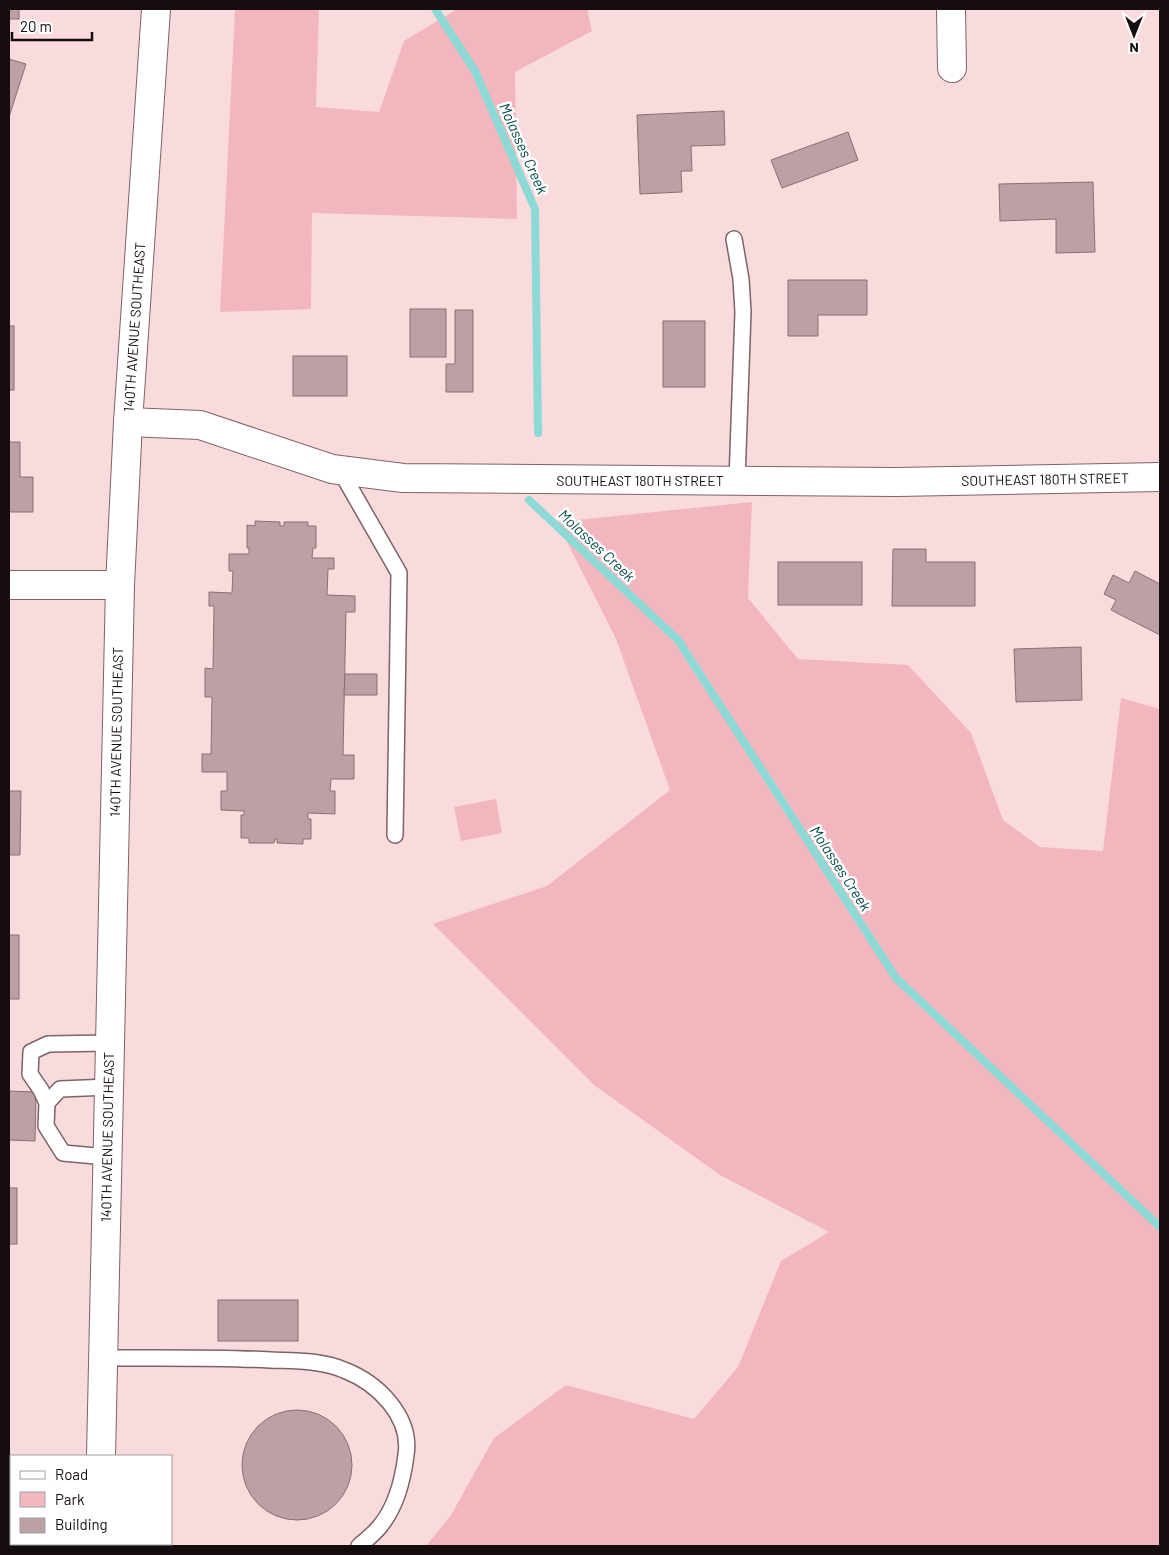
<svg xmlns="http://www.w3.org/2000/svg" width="1169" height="1555" font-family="Barlow,sans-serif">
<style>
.green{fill:#f2b7be}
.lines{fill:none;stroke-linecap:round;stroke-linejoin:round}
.stream{stroke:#8dd9d6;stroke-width:8}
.building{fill:#bca0a3;stroke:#8a6f72}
.lane-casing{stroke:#7d6366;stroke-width:18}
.street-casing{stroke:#7d6366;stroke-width:30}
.secondary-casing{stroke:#7d6366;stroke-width:30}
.lane{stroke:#fff;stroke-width:15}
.street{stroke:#fff;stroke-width:28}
.secondary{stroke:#fff;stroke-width:28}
.labels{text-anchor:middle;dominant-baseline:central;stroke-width:5;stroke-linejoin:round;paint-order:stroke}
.street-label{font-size:14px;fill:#150c0d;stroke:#fff}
.water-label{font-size:15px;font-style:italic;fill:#004948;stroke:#fff}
</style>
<rect width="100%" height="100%" fill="#f9dbde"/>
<g class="green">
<polygon points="235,9 319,9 316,107 379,112 404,41 457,9 587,9 592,31 515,72 517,219 312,213 311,309 220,312"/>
<polygon points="752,502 748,598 798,659 908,665 971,733 1003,820 1040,847 1103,851 1121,698 1160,709 1160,1546 426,1546 451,1515 494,1438 566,1385 694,1419 738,1367 781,1261 829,1232 720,1175 594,1085 433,924 547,886 670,790 616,639 557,522"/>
<polygon points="496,799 502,833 461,841 454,807"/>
</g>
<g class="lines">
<g class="stream">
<polyline points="435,9 475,71 535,209 538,433"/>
<polyline points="529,500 678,640 896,978 1160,1227"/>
</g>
</g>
<g class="building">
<rect x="9" y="9" width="10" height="10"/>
<polygon points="9,59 26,64 9,117"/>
<polygon points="724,111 725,145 691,146 692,171 681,171 682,192 640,194 637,115"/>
<polygon points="848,132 858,160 782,188 771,160"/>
<polygon points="1093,182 1095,252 1056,253 1056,219 1000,221 999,184"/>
<polygon points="788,280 867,280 867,315 818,315 818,336 788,336"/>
<rect x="410" y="309" width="36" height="48"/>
<polygon points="455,310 473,310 473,392 446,392 446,364 455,364"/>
<rect x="663" y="321" width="42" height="66"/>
<rect x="9" y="326" width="5" height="64"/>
<rect x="293" y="356" width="54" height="40"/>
<polygon points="9,442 20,442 20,477 33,477 33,512 9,512"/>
<polygon points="255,521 280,522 280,526 284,526 284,522 308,522 308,526 316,526 316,548 313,548 312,558 334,558 334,569 328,569 327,595 355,596 355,612 346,612 343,755 354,755 354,779 331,779 330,791 335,791 335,814 308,813 308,819 311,819 311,839 303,839 303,844 277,843 277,839 275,839 274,843 249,843 249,838 241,838 241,815 244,815 244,811 221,810 221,791 227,791 227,772 202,772 202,754 211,754 212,697 205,697 205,668 213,669 214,606 209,606 209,592 232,593 233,571 229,571 229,554 249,554 249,548 247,548 247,525 255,526"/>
<polygon points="893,549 926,549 926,562 975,562 975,606 892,606"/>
<rect x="778" y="562" width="84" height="43"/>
<polygon points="1135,571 1160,584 1160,635 1111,610 1116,600 1104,594 1113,575 1129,583"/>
<polygon points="1081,647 1082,700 1016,702 1014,649"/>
<polygon points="345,674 377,674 377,695 344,695"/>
<polygon points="9,791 21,791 20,855 9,855"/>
<rect x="9" y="935" width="10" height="64"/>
<polygon points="9,1091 36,1092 35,1141 9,1140"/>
<rect x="9" y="1188" width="8" height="56"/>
<rect x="218" y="1300" width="80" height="41"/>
<circle cx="297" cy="1465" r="55"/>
</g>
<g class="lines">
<defs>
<g id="lane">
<polyline points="734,239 741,279 743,312 737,480"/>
<polyline points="340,470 399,573 395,835"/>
<polyline points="47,1103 60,1089 109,1087"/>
<polyline points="107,1157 63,1153 46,1126 47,1103 41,1090 30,1074 31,1052 48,1044 109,1043"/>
<path d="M103,1358C158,1358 214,1357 270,1360C294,1361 321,1360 344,1370C378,1383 412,1417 406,1455C403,1479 397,1505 381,1525C375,1533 366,1540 359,1546"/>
</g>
<g id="street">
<polyline points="951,9 952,68"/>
<polyline points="128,422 200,425 332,469 403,478 897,482 1160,477"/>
<polyline points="9,585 120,585"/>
</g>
<g id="secondary">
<polyline points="101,1456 120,585 128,422 156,9"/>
<polyline points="99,1546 99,1544"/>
</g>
</defs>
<use href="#lane" class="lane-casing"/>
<use href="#street" class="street-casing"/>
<use href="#secondary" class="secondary-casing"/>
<use href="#lane" class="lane"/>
<use href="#street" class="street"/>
<use href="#secondary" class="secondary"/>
</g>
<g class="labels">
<g class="street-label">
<text transform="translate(134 327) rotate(-86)">140TH AVENUE SOUTHEAST</text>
<text transform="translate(1045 479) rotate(-1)">SOUTHEAST 180TH STREET</text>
<text x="640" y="480">SOUTHEAST 180TH STREET</text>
<text transform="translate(116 732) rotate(-89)">140TH AVENUE SOUTHEAST</text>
<text transform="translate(107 1137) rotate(-89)">140TH AVENUE SOUTHEAST</text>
</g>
<g class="water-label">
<text transform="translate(524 148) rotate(66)">Molasses Creek</text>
<text transform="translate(597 545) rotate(43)">Molasses Creek</text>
<text transform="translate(841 868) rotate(57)">Molasses Creek</text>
</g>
</g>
<rect width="1169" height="1555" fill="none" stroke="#150c0d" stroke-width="20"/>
<rect x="10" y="1455" width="162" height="90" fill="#ffffff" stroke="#a19e9e"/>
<rect x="20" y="1471" width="25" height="8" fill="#ffffff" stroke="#a19e9e"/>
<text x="55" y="1480" font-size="15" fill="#150c0d">Road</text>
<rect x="20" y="1492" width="25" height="15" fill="#f2b7be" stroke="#a19e9e"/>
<text x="55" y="1505" font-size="15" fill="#150c0d">Park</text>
<rect x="20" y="1518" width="25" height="15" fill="#bca0a3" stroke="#a19e9e"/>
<text x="55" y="1530" font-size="15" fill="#150c0d">Building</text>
<g transform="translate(1134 35) rotate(180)" stroke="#ffffff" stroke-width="4" paint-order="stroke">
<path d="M0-4L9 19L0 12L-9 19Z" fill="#150c0d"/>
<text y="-8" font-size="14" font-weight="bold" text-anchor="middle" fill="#150c0d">N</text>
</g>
<path d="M12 32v8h80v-8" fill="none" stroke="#150c0d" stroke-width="2.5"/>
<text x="20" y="32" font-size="15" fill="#150c0d" stroke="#ffffff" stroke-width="4" paint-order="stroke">20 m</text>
</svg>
